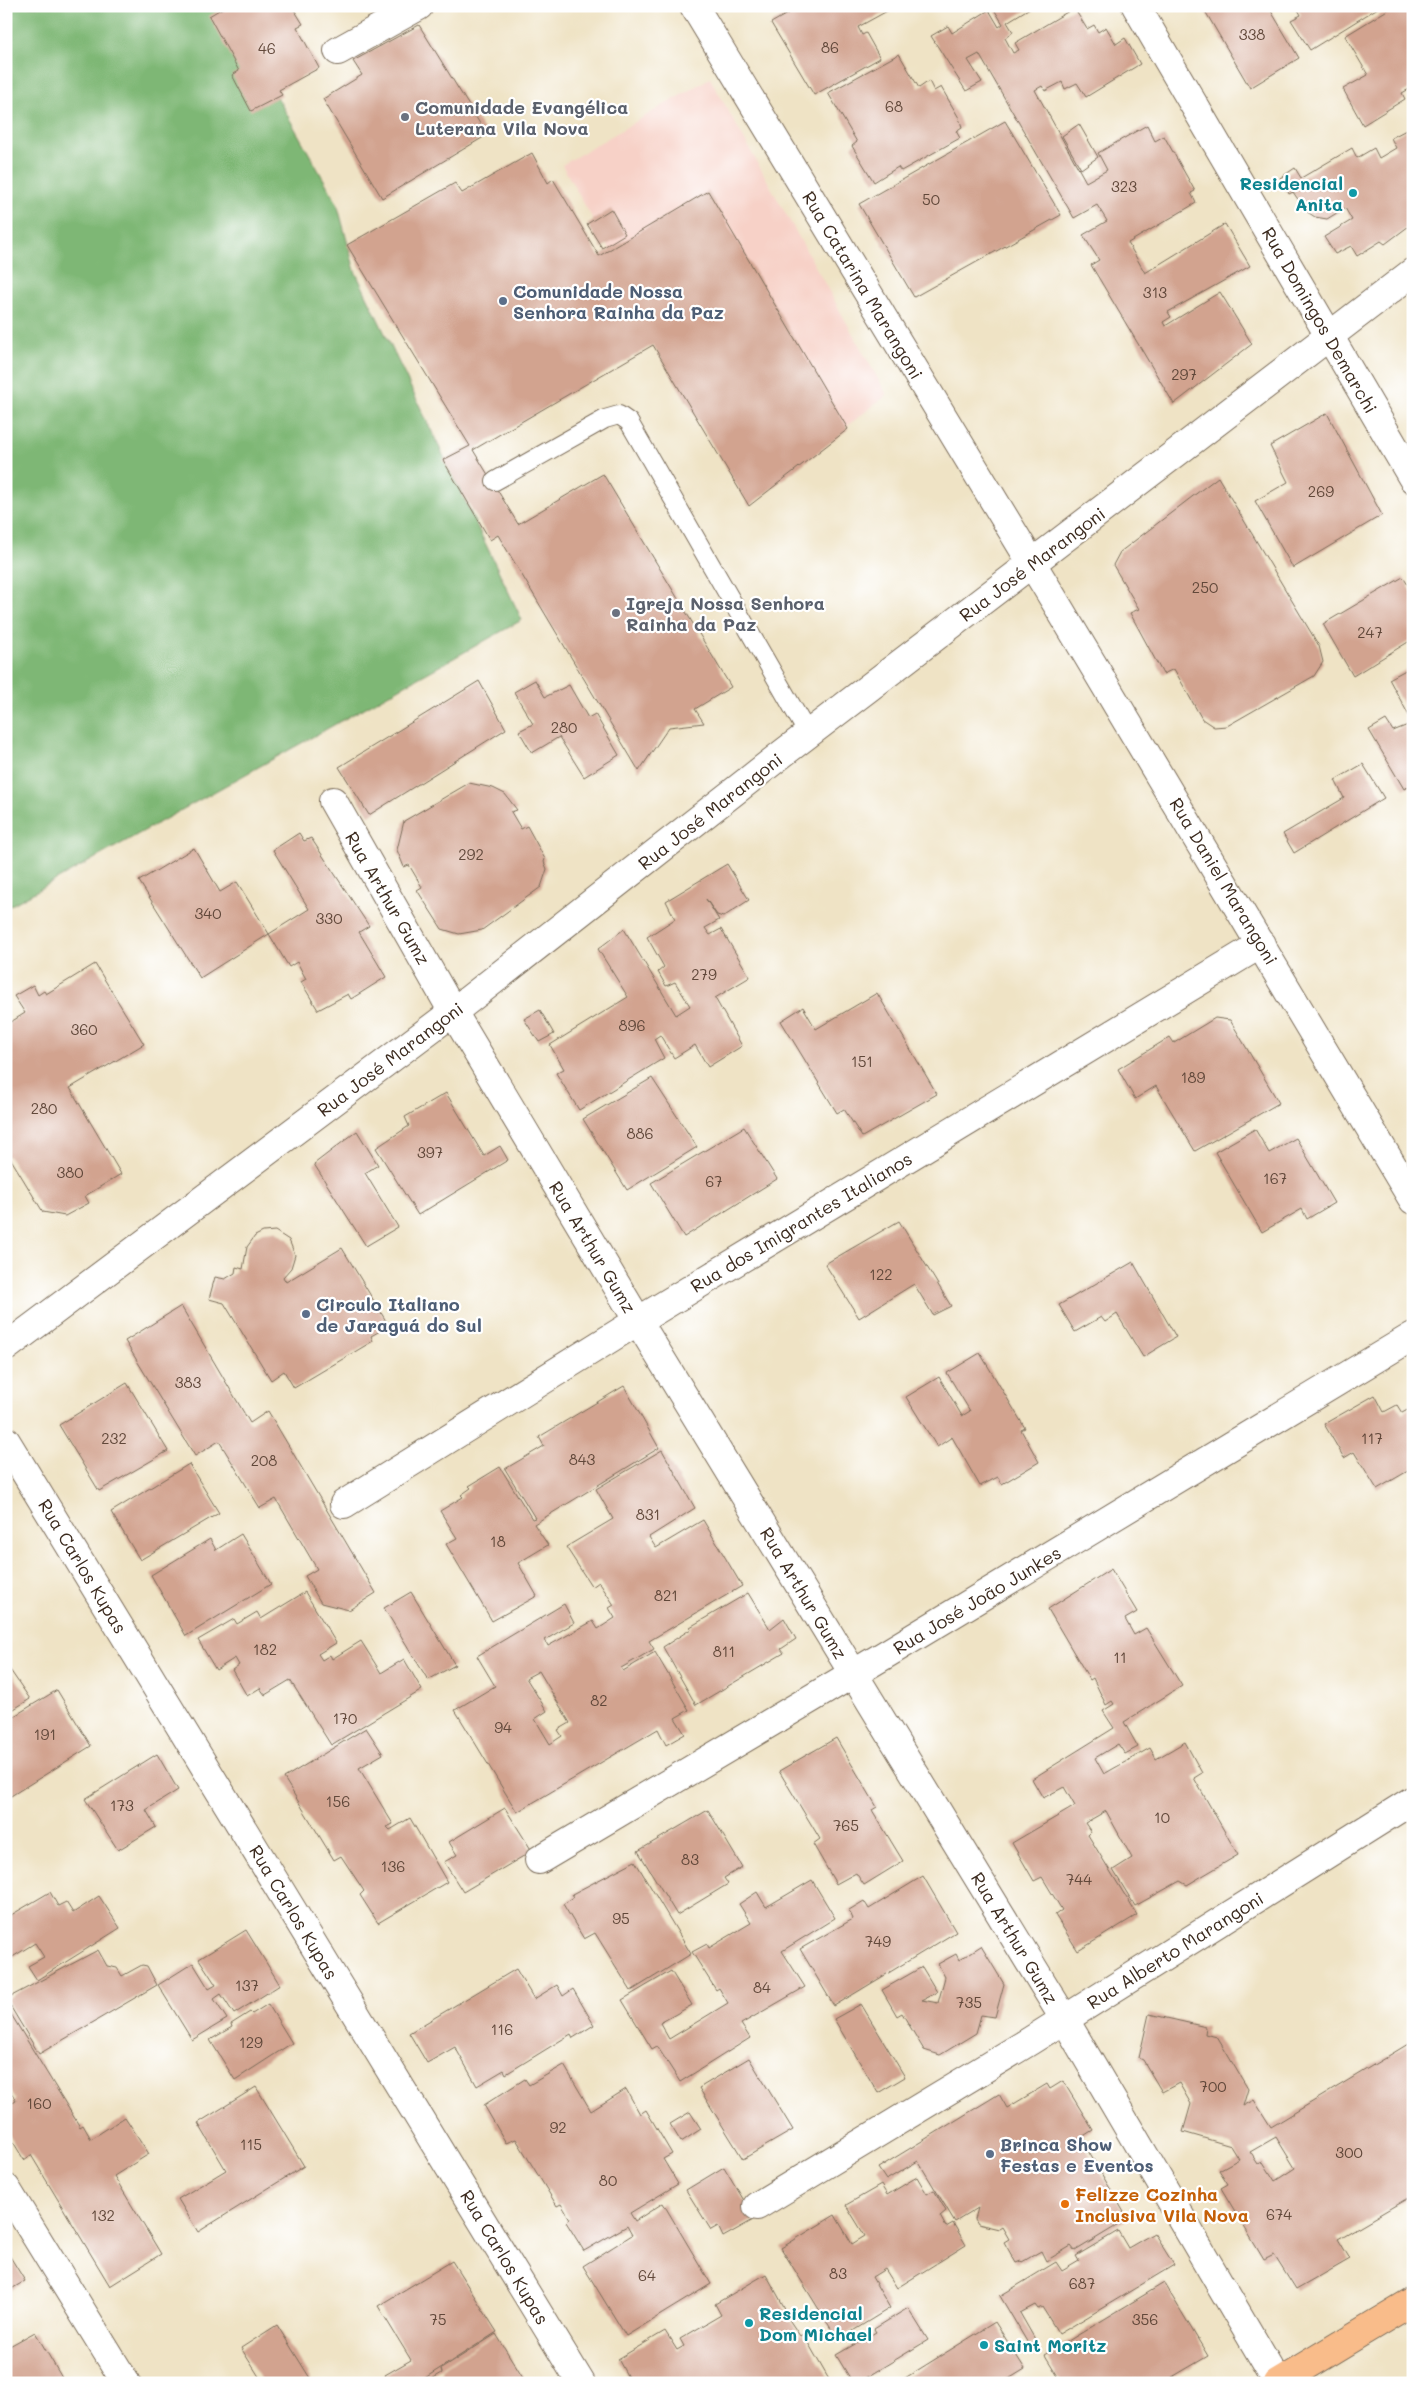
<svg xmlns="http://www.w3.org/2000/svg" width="1419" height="2389" font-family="Mali,sans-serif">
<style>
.built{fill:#f7d1c7}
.forest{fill:#7eb774;stroke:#5c7049}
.building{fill:#d2a38f;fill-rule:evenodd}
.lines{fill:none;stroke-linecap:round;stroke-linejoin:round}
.lane-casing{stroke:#7a6b58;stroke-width:20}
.street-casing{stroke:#7a6b58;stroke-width:30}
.primary-casing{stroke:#7a6b58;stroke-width:30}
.lane{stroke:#fff;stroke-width:18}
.street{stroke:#fff;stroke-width:28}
.primary{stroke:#f9bc8a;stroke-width:28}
.worship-dot{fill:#6b7280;stroke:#fff;stroke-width:2}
.culture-dot{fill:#0f9aa8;stroke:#fff;stroke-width:2}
.service-dot{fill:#5c6f8a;stroke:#fff;stroke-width:2}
.food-dot{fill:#e8710a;stroke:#fff;stroke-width:2}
.labels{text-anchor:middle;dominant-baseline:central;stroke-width:4.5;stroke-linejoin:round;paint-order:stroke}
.number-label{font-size:15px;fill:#61483a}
.worship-label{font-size:18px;font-weight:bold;fill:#5b616d;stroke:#fff;text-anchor:start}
.culture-label{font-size:18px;font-weight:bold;fill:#0d838f;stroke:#fff;text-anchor:start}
.street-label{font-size:18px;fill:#3b2a1e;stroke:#fff}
.service-label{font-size:18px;font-weight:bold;fill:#4e5e75;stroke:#fff;text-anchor:start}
.food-label{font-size:18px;font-weight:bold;fill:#c56008;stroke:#fff;text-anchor:start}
</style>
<rect width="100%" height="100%" fill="#fff"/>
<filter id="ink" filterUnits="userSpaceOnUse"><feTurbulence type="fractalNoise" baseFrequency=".02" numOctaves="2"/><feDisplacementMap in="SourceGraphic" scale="10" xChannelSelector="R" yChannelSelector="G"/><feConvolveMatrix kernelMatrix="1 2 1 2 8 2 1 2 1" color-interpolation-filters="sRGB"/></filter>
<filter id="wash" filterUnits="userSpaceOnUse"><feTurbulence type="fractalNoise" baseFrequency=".0096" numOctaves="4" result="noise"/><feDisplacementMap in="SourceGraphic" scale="20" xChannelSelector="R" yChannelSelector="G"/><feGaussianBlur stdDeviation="1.12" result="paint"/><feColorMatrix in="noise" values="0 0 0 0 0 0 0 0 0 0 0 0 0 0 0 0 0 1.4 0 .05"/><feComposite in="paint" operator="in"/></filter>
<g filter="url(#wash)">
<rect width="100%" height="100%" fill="#efe3c5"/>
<polygon class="built" points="710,78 887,395 752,500 562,165"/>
<polygon class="forest" points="6,6 230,6 234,21 337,203 355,271 522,620 6,908"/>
<g id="blocks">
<g class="building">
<polygon points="226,6 286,6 295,11 303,24 297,27 319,68 279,90 282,95 251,111 232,75 239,71 209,16"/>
<polygon points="801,6 887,6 889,10 858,27 862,35 866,33 880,58 814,95 771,23"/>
<polygon points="992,6 1033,6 1007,22 1013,32 1005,38 1013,53 1019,50 1015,43 1074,8 1087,29 1094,25 1098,32 1106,27 1116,44 1125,38 1140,64 1086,97 1077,83 1065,89 1062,82 1045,91 1042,86 1035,90 1086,182 1107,170 1098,153 1147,125 1155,141 1164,136 1195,191 1191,193 1196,203 1128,243 1145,273 1225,224 1250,266 1168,312 1171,317 1163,322 1165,326 1220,292 1252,344 1174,404 1091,265 1099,260 1083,235 1107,221 1097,205 1074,218 979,54 968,60 982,82 966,91 931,36 948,26 952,33 989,10 999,27 1003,24"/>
<polygon points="1213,6 1268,6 1299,58 1250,88 1205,11"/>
<polygon points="1296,6 1381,6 1310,50 1291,20 1301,15"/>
<polygon points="1394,6 1413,6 1413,87 1402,93 1405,99 1363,125 1343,89 1368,75 1345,36"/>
<polygon points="419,25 487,135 382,198 323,99 362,75 353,61"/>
<polygon points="899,54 919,88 929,81 934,91 941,87 959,118 962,127 956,131 960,138 901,171 898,167 874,182 852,146 857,142 828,93"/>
<polygon points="1005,121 1061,215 914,297 859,204"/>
<polygon points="1079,124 1098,157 1081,169 1062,136"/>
<polygon points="1408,129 1413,138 1413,223 1385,244 1381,241 1357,256 1351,246 1335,254 1324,237 1352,220 1345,208 1327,219 1315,217 1306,211 1293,192 1289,194 1280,178 1295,168 1301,178 1352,148 1357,158 1374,148 1379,158 1396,148 1391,138"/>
<polygon points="532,153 548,183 553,179 599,256 708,191 848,429 749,506 653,345 473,450 518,524 603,474 731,687 695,709 704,723 669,727 639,771 498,535 490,540 443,460 470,446 347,245 455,183 462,193"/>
<polygon points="611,209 625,234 602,248 587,224"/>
<polygon points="1327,413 1382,515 1293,568 1255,501 1288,482 1270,446"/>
<polygon points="1218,477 1319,646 1323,662 1314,676 1227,726 1214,727 1202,719 1174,669 1163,674 1130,613 1139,609 1113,565 1120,552"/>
<polygon points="1403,577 1413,593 1413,639 1353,676 1323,624"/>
<polygon points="1413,666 1413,784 1404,789 1369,730 1386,720 1393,731 1413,723 1389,679"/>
<polygon points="535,680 545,697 569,685 588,718 595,714 619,755 584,777 559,737 532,753 519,731 533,724 514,692"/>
<polygon points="479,681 506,729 369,815 339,767"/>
<polygon points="1363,764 1384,798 1294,853 1283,834 1344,798 1335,780"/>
<polygon points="469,783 493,788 505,794 517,810 511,812 521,829 527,826 545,859 544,862 547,869 541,887 482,930 459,934 442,929 417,890 422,887 409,865 404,867 397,850 404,821"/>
<polygon points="299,833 304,841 311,838 369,926 359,932 386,977 351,999 348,994 318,1010 301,982 306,979 297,962 289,967 269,934 309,909 273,850"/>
<polygon points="194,848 220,892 237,882 269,934 200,978 139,881"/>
<polygon points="727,864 749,900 723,917 717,915 706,899 719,920 705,928 710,935 721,929 750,977 715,998 742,1046 708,1067 695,1045 674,1058 660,1035 654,1039 664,1058 579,1110 556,1073 564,1069 550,1045 628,997 598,949 624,929 676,1015 690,1006 675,982 666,986 658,972 664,967 647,937 675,919 666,901"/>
<polygon points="95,964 144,1044 70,1088 121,1174 85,1196 89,1203 65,1216 43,1212 9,1156 6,1157 6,1025 25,1013 14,996 33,985 38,995 44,991 46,994"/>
<polygon points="877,993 937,1094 862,1137 844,1109 837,1113 781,1021 803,1007 816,1029"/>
<polygon points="540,1010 554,1034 539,1042 524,1019"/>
<polygon points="1215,1018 1230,1020 1279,1103 1195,1151 1156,1086 1135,1099 1118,1069 1170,1037 1174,1043"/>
<polygon points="652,1078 697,1147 627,1190 583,1119"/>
<polygon points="446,1093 484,1156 500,1146 508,1160 418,1215 376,1148 409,1126 405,1117"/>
<polygon points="744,1127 777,1179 684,1237 651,1183"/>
<polygon points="1255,1129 1269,1153 1296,1138 1334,1203 1307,1219 1302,1209 1262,1232 1215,1152"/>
<polygon points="357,1131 378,1165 365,1173 398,1227 366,1246 314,1164"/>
<polygon points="899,1221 951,1306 933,1315 914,1284 859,1318 825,1264"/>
<polygon points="275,1231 289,1240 295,1255 291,1268 283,1277 286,1282 342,1248 389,1326 371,1336 373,1341 294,1388 284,1371 271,1380 224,1303 209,1299 215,1277 225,1279 235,1273 236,1267 243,1269 247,1247 255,1236 263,1232"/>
<polygon points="1133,1262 1176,1337 1143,1357 1117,1314 1105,1322 1101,1317 1075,1332 1059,1305"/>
<polygon points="181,1306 250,1423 268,1411 376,1593 349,1610 321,1603 305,1576 317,1569 276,1499 260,1508 219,1441 195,1456 125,1341"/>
<polygon points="980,1353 1025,1428 1021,1430 1039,1462 1002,1484 998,1477 980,1486 952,1437 937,1447 906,1397 939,1377 962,1416 970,1411 947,1373"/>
<polygon points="127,1383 168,1451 99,1491 59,1425"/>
<polygon points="624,1386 659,1448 534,1524 548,1545 518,1563 537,1596 492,1621 446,1544 457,1538 440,1511 463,1497 461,1495 471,1488 469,1486 500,1467 532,1519 535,1518 505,1469 544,1446 539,1437"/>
<polygon points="1375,1395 1384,1412 1397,1405 1402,1413 1413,1407 1413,1468 1377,1489 1354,1452 1344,1458 1324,1424"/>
<path d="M662,1450L695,1508L649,1537L656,1548L703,1520L742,1586L649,1641L654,1649L621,1668L623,1671L655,1652L689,1710L675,1718L685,1734L666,1745L658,1729L517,1812L455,1710L495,1686L477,1656L564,1604L574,1623L545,1640L548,1646L593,1621L598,1629L615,1618L609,1608L614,1605L599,1582L592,1587L566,1547L613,1519L596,1489ZM539,1671L570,1723L558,1730L562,1736L550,1744L535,1719L547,1711L526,1678Z"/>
<polygon points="189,1464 219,1513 140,1560 111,1512"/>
<polygon points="241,1534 271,1584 186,1636 151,1575 210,1539 216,1550"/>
<polygon points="1111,1569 1137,1612 1125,1619 1134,1635 1146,1628 1182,1686 1124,1722 1138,1747 1125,1754 1118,1744 1095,1758 1104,1774 1150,1748 1156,1759 1185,1742 1202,1773 1194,1778 1238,1855 1187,1885 1180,1881 1135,1906 1113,1870 1132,1858 1106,1811 1085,1823 1091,1832 1088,1835 1137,1915 1078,1951 1055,1915 1062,1910 1042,1877 1034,1881 1012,1843 1075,1806 1064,1787 1043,1798 1032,1779 1114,1728 1103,1711 1114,1704 1112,1701 1106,1705 1093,1678 1090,1680 1048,1609"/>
<polygon points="305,1592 336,1643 318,1654 322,1660 330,1655 332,1659 361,1641 381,1673 404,1659 422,1690 331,1745 290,1680 265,1695 260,1688 247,1696 232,1670 239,1665 235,1658 216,1670 198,1640 234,1619 237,1624 257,1612 261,1619"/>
<polygon points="411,1592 455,1665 428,1680 384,1608"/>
<polygon points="748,1593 770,1629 784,1618 796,1639 781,1649 784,1653 696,1705 663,1647 691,1629 690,1627"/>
<polygon points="6,1664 30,1699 6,1714"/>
<polygon points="57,1690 91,1746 6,1799 6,1721"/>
<polygon points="366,1728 383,1754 359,1768 393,1824 387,1827 390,1830 410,1818 447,1882 378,1923 360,1895 364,1891 341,1856 334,1860 284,1778"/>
<polygon points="836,1738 877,1807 872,1810 903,1861 864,1885 856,1873 836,1884 813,1844 820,1839 779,1771"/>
<polygon points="157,1754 178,1790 146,1810 156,1827 118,1850 85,1799"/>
<polygon points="505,1808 532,1851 463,1892 444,1862 457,1855 449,1842"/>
<polygon points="708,1810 742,1867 724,1878 728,1884 677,1915 638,1851"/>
<polygon points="635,1861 691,1954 631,1991 595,1933 584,1939 563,1904 574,1897 572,1894"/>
<polygon points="923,1876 956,1932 834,2006 800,1949 853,1919 849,1910 864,1901 869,1909"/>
<polygon points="812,1880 835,1918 782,1951 805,1987 741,2024 750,2038 680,2082 657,2046 652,2049 622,2000 671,1971 692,2005 660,2023 669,2039 728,2003 719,1988 716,1990 692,1952 707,1944 709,1948 751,1923 739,1904 757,1892 766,1907"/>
<polygon points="50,1892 58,1906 66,1902 73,1913 99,1896 120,1928 37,1980 28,1966 44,1957 35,1943 6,1961 6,1918"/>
<polygon points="246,1930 280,1985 234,2014 221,1994 214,1999 227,2019 192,2040 158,1985 193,1963 209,1989 216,1985 199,1959"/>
<polygon points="981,1946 1004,1984 995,2017 981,2015 976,2033 940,2055 924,2050 902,2013 897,2016 882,1990 922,1967 937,1992 922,2000 938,2003 945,1977 938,1964 956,1954 959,1960"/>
<polygon points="98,1950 107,1966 117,1968 122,1976 142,1965 147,1966 157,1985 39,2054 6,1999"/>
<polygon points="516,1969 534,1999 557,1985 563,1996 573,1989 594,2025 573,2038 571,2034 506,2074 504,2070 477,2086 455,2047 427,2063 409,2033"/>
<polygon points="268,2004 292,2043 235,2080 210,2040 232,2027 231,2024 250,2012 252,2014"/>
<polygon points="861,2004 905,2077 878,2093 834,2019"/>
<polygon points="6,2006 80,2127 83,2125 91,2139 125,2117 149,2154 114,2176 161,2254 110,2286 31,2155 24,2160 6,2130 6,2106 16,2100 6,2084"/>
<path d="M1149,2014L1206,2027L1205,2034L1217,2037L1248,2089L1243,2106L1254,2100L1271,2127L1413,2041V2195L1338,2239L1350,2259L1296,2290L1274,2255L1264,2260L1221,2188L1228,2184L1219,2170L1239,2159L1231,2146L1183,2132L1191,2104L1179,2083L1162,2092L1143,2060L1139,2058ZM1276,2137L1295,2168L1275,2181L1263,2162L1258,2164L1250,2152Z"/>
<polygon points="749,2058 793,2130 743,2159 699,2088"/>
<polygon points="564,2065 591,2111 626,2089 640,2114 646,2110 672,2154 663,2159 678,2184 630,2213 635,2221 663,2203 711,2284 626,2336 583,2266 632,2235 627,2226 584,2251 566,2222 570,2219 561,2204 557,2206 516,2139 506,2143 484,2105 525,2079 529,2085"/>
<polygon points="1063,2081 1093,2130 1077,2140 1080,2146 1084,2144 1128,2219 1075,2251 1071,2246 1046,2261 1041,2251 1022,2262 1021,2261 1016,2263 1004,2242 1009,2239 1002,2227 999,2229 978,2224 975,2219 978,2208 955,2222 918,2161 886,2180 878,2168 999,2094 1007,2108 1047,2084 1050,2089"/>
<polygon points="256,2087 304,2166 198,2232 178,2199 226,2170 198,2123"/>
<polygon points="690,2112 701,2129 681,2142 670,2124"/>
<polygon points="724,2167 755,2219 723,2237 718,2226 711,2230 686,2190"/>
<polygon points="917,2177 927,2194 934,2190 946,2211 940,2216 946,2227 953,2223 966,2245 897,2288 885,2269 872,2277 890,2308 838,2340 781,2248 835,2215 852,2244 865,2236 846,2205 881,2185 887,2195"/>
<polygon points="1118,2231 1128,2248 1154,2233 1174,2265 1059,2334 1042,2307 1038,2309 1035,2305 1020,2313 1036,2341 1029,2345 1000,2296 1056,2262 1062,2271 1079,2261 1076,2256"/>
<polygon points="6,2250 25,2281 6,2292"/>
<polygon points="452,2261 497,2332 417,2383 390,2383 385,2375 411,2360 378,2306"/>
<polygon points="766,2274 788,2314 786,2315 800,2336 803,2334 831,2383 631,2383 618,2359 665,2331 677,2350 684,2346 680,2339 721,2315 715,2304"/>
<polygon points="1164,2283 1208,2356 1162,2383 1107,2383 1105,2380 1100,2383 1062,2383 1045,2355"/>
<polygon points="908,2308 928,2340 857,2383 853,2383 836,2355 876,2332 874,2329"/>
<polygon points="995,2322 1025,2369 1002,2383 897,2383"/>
<polygon points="277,2325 313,2383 263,2383 241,2348"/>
<polygon points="35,2332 65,2383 6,2383 6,2348"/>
<polygon points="496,2334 526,2383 425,2383 442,2373 441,2369"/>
</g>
</g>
</g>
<g filter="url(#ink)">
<use href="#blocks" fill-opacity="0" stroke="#7a6b58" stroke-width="1"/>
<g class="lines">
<defs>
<polyline id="lane" points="495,481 605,419 619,415 629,422 808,734"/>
<g id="street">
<polyline points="694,6 1056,603 1413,1200"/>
<polyline points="1136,6 1413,479"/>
<polyline points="338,51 419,6"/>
<polyline points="333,801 453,1012 638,1321 1065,2020 1278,2383"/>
<polyline points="6,1347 453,1012 782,754 1413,272"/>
<polyline points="6,1441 581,2383"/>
<polyline points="344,1504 638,1321 1261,944"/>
<polyline points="539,1860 883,1656 1413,1336"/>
<polyline points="6,2188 126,2383"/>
<polyline points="757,2206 1030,2041 1413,1800"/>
</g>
<polyline id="primary" points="1277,2383 1413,2301"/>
</defs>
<use href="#lane" class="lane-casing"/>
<use href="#street" class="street-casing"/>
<use href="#primary" class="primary-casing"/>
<use href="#lane" class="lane"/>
<use href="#street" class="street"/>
<use href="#primary" class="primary"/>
</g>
</g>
<g class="worship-dot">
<circle cx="405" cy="117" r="5"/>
<circle cx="616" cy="613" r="5"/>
</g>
<g class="culture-dot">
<circle cx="1353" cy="193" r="5"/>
<circle cx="749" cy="2323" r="5"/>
<circle cx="984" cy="2345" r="5"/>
</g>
<g class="service-dot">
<circle cx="503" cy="301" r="5"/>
<circle cx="306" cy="1314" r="5"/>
<circle cx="990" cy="2154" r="5"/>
</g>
<circle class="food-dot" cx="1065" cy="2204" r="5"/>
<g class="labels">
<g class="number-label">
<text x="1252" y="34">338</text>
<text x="830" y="47">86</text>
<text x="267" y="48">46</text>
<text x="894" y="106">68</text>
<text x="1124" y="186">323</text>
<text x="931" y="199">50</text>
<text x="1155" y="292">313</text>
<text x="1184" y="374">297</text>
<text x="1321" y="491">269</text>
<text x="1205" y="587">250</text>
<text x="1370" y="632">247</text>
<text x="564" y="727">280</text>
<text x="471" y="854">292</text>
<text x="208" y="913">340</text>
<text x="329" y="918">330</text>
<text x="704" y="974">279</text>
<text x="632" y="1025">896</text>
<text x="84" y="1029">360</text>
<text x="862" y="1061">151</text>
<text x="1193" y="1077">189</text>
<text x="44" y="1108">280</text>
<text x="640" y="1133">886</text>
<text x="430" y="1152">397</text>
<text x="70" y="1172">380</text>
<text x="1275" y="1178">167</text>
<text x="714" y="1181">67</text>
<text x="881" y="1274">122</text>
<text x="188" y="1382">383</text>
<text x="114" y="1438">232</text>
<text x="1372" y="1438">117</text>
<text x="582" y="1459">843</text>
<text x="264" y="1460">208</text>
<text x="648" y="1514">831</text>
<text x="498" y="1541">18</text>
<text x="666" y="1595">821</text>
<text x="265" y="1649">182</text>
<text x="724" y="1651">811</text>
<text x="1120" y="1657">11</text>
<text x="599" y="1700">82</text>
<text x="345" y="1718">170</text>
<text x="503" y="1727">94</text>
<text x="45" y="1734">191</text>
<text x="338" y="1801">156</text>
<text x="122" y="1805">173</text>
<text x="1162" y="1817">10</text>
<text x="846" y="1825">765</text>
<text x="690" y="1859">83</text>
<text x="393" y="1866">136</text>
<text x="1079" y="1879">744</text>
<text x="621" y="1918">95</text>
<text x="878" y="1941">749</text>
<text x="247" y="1985">137</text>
<text x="762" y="1987">84</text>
<text x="969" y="2002">735</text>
<text x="502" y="2029">116</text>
<text x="251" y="2042">129</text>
<text x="1213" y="2086">700</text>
<text x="39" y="2103">160</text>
<text x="558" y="2127">92</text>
<text x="251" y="2144">115</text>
<text x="1349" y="2152">300</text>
<text x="608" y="2180">80</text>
<text x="1279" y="2214">674</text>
<text x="103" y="2215">132</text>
<text x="838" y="2273">83</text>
<text x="647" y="2275">64</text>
<text x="1082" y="2283">687</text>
<text x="438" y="2319">75</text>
<text x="1145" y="2319">356</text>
</g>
<g class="worship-label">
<text x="415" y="107">Comunidade Evangélica<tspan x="415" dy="21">Luterana Vila Nova</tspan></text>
<text x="626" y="603">Igreja Nossa Senhora<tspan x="626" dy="21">Rainha da Paz</tspan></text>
</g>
<g class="culture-label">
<text x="1343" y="183" text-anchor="end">Residencial<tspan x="1343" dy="21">Anita</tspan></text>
<text x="759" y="2313">Residencial<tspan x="759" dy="21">Dom Michael</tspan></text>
<text x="994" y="2345">Saint Moritz</text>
</g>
<g class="street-label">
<text transform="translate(863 285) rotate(59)">Rua Catarina Marangoni</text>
<text transform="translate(1320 320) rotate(60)">Rua Domingos Demarchi</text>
<text transform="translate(1032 564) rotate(-37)">Rua José Marangoni</text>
<text transform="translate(710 811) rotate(-38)">Rua José Marangoni</text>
<text transform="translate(1224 881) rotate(59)">Rua Daniel Marangoni</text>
<text transform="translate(388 898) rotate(60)">Rua Arthur Gumz</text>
<text transform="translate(390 1059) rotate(-37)">Rua José Marangoni</text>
<text transform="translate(801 1222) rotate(-31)">Rua dos Imigrantes Italianos</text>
<text transform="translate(593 1247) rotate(59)">Rua Arthur Gumz</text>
<text transform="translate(83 1566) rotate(59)">Rua Carlos Kupas</text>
<text transform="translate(804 1593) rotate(59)">Rua Arthur Gumz</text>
<text transform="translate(977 1600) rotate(-31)">Rua José João Junkes</text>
<text transform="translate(294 1912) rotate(59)">Rua Carlos Kupas</text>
<text transform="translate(1015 1938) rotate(59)">Rua Arthur Gumz</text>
<text transform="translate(1175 1950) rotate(-32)">Rua Alberto Marangoni</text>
<text transform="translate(505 2257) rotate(59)">Rua Carlos Kupas</text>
</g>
<g class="service-label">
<text x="513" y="291">Comunidade Nossa<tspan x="513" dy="21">Senhora Rainha da Paz</tspan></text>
<text x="316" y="1304">Circulo Italiano<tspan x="316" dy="21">de Jaraguá do Sul</tspan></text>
<text x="1000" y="2144">Brinca Show<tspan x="1000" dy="21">Festas e Eventos</tspan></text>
</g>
<g class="food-label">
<text x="1075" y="2194">Felizze Cozinha<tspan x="1075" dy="21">Inclusiva Vila Nova</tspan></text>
</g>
</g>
<rect width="1419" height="2389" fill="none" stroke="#fff" stroke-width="25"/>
</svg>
